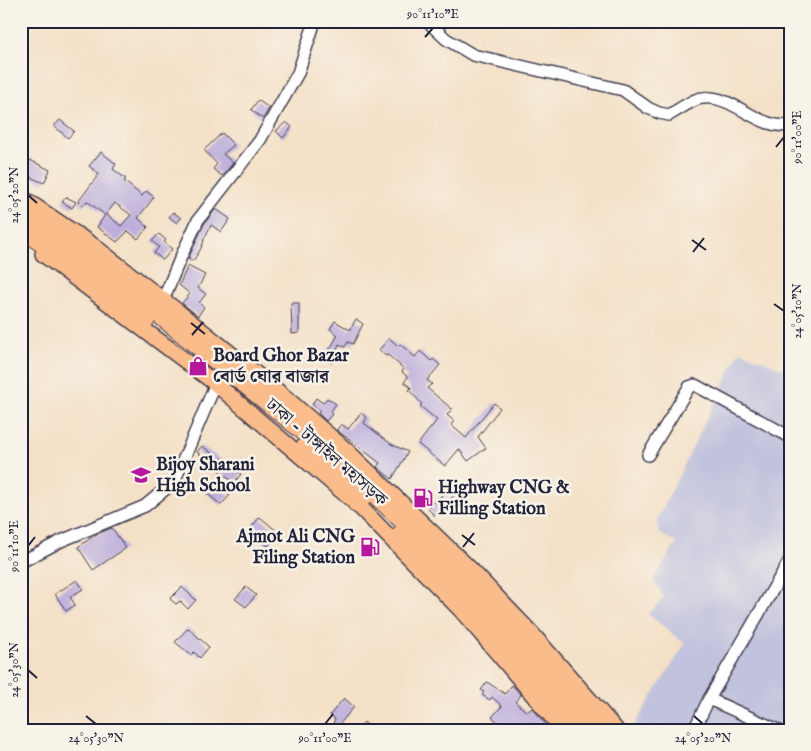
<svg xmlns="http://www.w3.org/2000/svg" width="811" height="751" font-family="'IM FELL English','Noto Serif Bengali',serif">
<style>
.industrial{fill:#c1c2dd}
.building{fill:#bdafdb;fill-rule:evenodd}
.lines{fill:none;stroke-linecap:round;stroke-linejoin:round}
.minor-casing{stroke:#423e50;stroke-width:14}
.major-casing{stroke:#423e50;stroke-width:18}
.highway-casing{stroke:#423e50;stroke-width:20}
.minor{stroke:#fff;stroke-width:11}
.major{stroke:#fabc8b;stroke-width:15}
.highway{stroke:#fabc8b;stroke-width:18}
.ticks{fill:none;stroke:#22223b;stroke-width:2}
.labels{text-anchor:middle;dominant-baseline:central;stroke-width:5;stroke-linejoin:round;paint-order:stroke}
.poi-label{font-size:18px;font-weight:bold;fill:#22223b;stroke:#f7f3e8;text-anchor:start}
.street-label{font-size:18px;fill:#22223b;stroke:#f7f3e8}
.neatline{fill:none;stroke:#22223b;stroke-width:2}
.ticks-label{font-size:12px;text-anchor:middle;fill:#22223b}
</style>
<rect width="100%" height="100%" fill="#f7f3e8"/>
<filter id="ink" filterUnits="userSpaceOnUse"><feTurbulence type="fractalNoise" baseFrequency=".02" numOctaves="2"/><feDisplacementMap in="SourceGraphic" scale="10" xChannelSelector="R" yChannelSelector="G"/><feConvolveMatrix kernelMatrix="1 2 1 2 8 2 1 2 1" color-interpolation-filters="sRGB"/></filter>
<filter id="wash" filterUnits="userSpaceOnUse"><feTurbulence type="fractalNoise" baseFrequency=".0096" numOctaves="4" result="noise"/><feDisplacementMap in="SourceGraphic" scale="20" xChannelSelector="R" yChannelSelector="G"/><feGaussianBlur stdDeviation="1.12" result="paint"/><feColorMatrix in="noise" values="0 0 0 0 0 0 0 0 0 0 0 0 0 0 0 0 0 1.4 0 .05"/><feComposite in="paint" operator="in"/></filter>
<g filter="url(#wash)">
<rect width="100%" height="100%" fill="#f4e0c6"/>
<polygon class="industrial" points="740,351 790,372 790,730 631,730 685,644 648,614 664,597 653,580 677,543 659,533 657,520"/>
<g id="blocks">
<g class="building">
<polygon points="258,100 269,108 263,119 251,110"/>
<polygon points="60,120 74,131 68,138 54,126"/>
<polygon points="286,122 292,127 283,138 276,131"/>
<polygon points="222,133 234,145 223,154 233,163 222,176 213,169 217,164 204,150"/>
<path d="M101,152L116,164L113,169L126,179L124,181L142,196L146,191L154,197L138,218L148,227L138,239L128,231L117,242L97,227L105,215L87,201L83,206L78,202L99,174L89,166ZM115,203L131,215L121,226L106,214Z"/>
<polygon points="30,160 50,170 44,183 23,174"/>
<polygon points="66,197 76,202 72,208 62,202"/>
<polygon points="216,209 230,219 221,232 211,225 203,241 204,241 200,250 193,261 188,259 204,224"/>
<polygon points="173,212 181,218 177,223 169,217"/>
<polygon points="159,234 166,240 164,242 172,249 163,260 154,253 159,247 152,241"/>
<polygon points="188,266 205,275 198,288 206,294 199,303 204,307 198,316 182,303 190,294 179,285"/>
<polygon points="291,303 299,303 299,333 292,334"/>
<polygon points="356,319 363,324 353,344 348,342 345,347 339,344 332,363 325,360 329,348 330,349 338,335 330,329 335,321 350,330"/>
<polygon points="389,338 398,346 400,344 415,357 420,351 431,361 433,359 440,365 427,380 432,384 427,388 452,409 447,415 454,421 451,425 466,438 494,403 500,408 478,437 486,448 468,461 459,449 445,466 418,444 437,420 420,406 422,404 409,390 411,388 404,382 408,377 402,372 404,369 388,355 386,356 379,350"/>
<polygon points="316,398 323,403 327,398 336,404 330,412 332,414 326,421 318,413 320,411 312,404"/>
<polygon points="361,413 367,418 364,423 391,444 408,452 392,479 377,467 380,463 337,430 341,424 348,429"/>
<polygon points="202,446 221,460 222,458 241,474 234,483 197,452"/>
<polygon points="214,481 230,495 221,505 205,492"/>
<polygon points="457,482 462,487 435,516 428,509 443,494 439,491 445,485 450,489"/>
<polygon points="260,517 279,533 268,546 249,530"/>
<polygon points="112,528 126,548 93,570 78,547 97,534"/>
<polygon points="77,580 83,589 70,597 75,605 66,611 55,594"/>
<polygon points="182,587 196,600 188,609 180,601 176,604 170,599"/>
<polygon points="246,587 256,595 246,607 235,599"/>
<polygon points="188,628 209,647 200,658 194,652 191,655 175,642"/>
<polygon points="487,682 505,694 512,685 521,695 515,702 527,712 532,708 550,730 532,730 527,725 524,730 507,730 492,717 502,706 492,697 490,700 482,695 484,692 481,690"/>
<polygon points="344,698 354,707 337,727 333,723 335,719 330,715"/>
<polygon points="364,722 373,730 357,730"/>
</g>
</g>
</g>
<g filter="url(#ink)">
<use href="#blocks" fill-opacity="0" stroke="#423e50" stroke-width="1"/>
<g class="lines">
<defs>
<g id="minor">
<path d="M427,21L446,39L473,55L623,90L648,108L659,113L669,115C677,111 694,98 703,98C735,95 759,131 790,125"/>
<polyline points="163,300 180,259 198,220 260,140 298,73 315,21"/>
<polyline points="648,455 689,387 695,385 790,437"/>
<polyline points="21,562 61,541 145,506 174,482 219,376"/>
<polyline points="709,699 778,730"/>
<polyline points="694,730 709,699 790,560"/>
</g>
<g id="major">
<polyline points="21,197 95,247 163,300 281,394 347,451 470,569 531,633 616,730"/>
<polyline points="43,254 215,383 357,504 462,611 563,730"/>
</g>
<g id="highway">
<polyline points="21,214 98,265 340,461 462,577 597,730"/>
<polyline points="21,229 73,264 146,319"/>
<polyline points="305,447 352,486"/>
<polyline points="357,504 363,496"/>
<path d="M401,534C463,597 523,662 579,730"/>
</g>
</defs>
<use href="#minor" class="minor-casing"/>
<use href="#major" class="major-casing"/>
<use href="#highway" class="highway-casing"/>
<use href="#minor" class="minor"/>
<use href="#major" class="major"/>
<use href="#highway" class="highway"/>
</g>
</g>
<path class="ticks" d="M425,37L433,28M776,147L784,137M28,195L37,203M692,240L706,250M693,252L704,238M774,304L784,311M191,323L205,334M192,335L203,322M462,535L475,545M28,546L35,537M463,547L474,533M28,670L37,678M86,716L96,724M694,716L703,724M325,724L333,714"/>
<defs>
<symbol id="shop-bare" viewBox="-9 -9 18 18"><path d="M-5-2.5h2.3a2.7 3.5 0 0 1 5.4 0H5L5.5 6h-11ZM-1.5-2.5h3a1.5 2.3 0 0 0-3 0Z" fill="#b5179e" stroke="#f7f3e8" stroke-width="2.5" paint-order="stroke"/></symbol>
<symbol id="school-bare" viewBox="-9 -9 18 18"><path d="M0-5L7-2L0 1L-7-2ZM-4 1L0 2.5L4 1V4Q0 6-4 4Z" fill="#b5179e" stroke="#f7f3e8" stroke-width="2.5" paint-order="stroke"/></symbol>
<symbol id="fuel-bare" viewBox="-9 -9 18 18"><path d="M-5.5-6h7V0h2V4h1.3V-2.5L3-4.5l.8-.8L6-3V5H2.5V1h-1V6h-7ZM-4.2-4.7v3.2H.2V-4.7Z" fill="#b5179e" stroke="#f7f3e8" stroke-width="2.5" paint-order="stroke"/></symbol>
</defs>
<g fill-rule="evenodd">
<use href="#shop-bare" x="184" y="352" width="28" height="28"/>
<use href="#school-bare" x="127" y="461" width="28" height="28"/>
<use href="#fuel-bare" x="409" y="484" width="28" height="28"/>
<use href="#fuel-bare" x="356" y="533" width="28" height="28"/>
</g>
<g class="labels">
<g class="poi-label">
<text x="213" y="356">Board Ghor Bazar<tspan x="213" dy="21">বোর্ড ঘোর বাজার</tspan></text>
<text x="156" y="465">Bijoy Sharani<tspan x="156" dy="21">High School</tspan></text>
<text x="438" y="488">Highway CNG &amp;<tspan x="438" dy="21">Filling Station</tspan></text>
<text x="355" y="537" text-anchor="end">Ajmot Ali CNG<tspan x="355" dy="21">Filing Station</tspan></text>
</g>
<g class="street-label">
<text transform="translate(326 453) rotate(41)">ঢাকা - টাঙ্গাইল মহাসড়ক</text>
</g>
</g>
<rect width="811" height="751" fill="none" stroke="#f7f3e8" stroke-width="55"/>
<rect x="28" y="28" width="756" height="696" class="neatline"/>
<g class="ticks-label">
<text x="433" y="18">90°11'10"E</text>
<text transform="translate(797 137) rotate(-90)" y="4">90°11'00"E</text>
<text transform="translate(14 195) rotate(-90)" y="4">24°05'20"N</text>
<text transform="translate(797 311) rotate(-90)" y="4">24°05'10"N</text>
<text transform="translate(14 546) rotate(-90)" y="4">90°11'10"E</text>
<text transform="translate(14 670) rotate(-90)" y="4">24°05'30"N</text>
<text x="96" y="742">24°05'30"N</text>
<text x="325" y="742">90°11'00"E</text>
<text x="703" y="742">24°05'20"N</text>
</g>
</svg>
